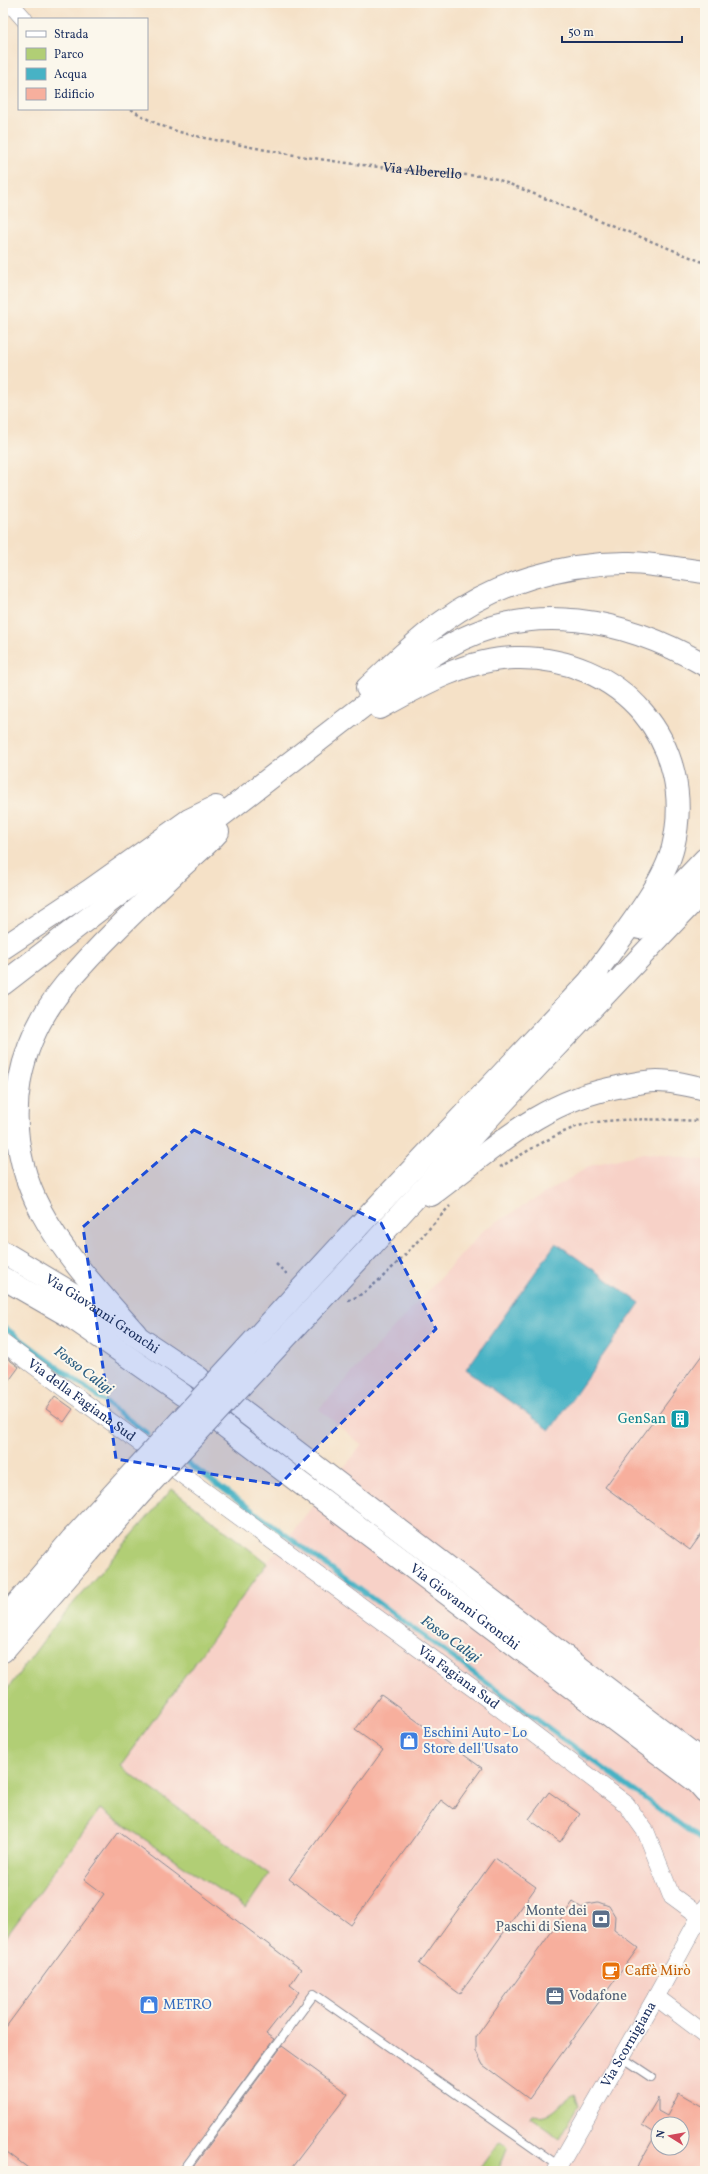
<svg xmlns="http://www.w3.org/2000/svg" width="708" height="2174" font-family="Vollkorn,serif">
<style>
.built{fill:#f7d1c7;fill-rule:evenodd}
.green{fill:#b1ce75;stroke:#667e6a}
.water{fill:#47b2c5;stroke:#317092}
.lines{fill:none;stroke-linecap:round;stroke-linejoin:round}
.stream{stroke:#47b2c5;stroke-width:5}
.building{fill:#f7af9d;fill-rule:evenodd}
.lane-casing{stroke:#888892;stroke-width:10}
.street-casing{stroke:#888892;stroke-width:18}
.primary-casing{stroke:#888892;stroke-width:24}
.highway-casing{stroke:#888892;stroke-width:24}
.path{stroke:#888892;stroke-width:2.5;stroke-dasharray:3 3;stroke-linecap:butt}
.lane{stroke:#fff;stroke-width:8}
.street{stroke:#fff;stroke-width:17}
.primary{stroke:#fff;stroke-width:22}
.highway{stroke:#fff;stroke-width:22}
.highway-bridge-casing{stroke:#888892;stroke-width:24;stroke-linecap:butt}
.highway-bridge{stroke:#fff;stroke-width:22}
.marked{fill:#1d4ed8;fill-opacity:0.2;stroke:#1d4ed8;stroke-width:3;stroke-dasharray:8 5;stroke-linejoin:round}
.labels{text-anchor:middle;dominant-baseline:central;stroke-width:4;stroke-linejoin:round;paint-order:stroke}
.street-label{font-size:14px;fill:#1b2f5e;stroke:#fbf7ec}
.culture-label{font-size:14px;fill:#0d838f;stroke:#fbf7ec;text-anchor:end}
.shop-label{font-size:14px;fill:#366cbe;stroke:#fbf7ec;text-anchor:start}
.service-label{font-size:14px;fill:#4e5e75;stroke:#fbf7ec;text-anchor:end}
.food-label{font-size:14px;fill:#c56008;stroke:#fbf7ec;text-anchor:start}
.water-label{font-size:15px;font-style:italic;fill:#2a5d82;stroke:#fbf7ec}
</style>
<rect width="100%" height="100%" fill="#fbf7ec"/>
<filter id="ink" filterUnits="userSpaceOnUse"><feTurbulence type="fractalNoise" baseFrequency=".025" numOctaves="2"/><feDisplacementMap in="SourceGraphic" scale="8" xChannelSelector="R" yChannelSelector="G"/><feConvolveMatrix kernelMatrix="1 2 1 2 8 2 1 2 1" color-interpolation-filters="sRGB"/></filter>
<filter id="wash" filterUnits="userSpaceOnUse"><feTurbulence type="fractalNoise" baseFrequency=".012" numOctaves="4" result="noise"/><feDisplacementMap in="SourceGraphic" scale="16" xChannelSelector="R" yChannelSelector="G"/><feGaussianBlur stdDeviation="0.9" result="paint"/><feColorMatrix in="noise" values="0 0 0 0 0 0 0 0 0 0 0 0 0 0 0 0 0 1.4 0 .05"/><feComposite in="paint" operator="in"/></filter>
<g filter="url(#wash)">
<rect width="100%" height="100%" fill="#f5e1c7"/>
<path class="built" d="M644,1153L705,1160V2171H3V1941L100,1808L246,1908L269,1874L120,1766L267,1563L362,1445L319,1409L485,1229L592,1165ZM658,2124H682V2148H658Z"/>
<g class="green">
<polygon points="172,1489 267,1563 120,1766 269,1874 246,1908 100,1809 3,1941 3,1695 58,1621"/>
<path d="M575,2094L579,2105L560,2138L530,2117L532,2115C556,2119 557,2103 575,2094Z"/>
<polygon points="500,2141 508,2146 498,2171 478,2171"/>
</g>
<polygon class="water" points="556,1243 640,1303 550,1430 466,1370"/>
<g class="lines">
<g class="stream">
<polyline points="3,1326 148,1434"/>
<polyline points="185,1461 700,1839"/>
</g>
</g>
<g id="blocks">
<g class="building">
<polygon points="705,1351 705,1529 690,1550 605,1487"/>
<polygon points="3,1355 19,1367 3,1389"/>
<polygon points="55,1396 73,1409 64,1422 46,1409"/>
<polygon points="381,1695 482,1768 453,1809 441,1800 351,1925 289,1879 383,1750 355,1730"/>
<polygon points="549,1792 580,1814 560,1842 529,1819"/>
<polygon points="119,1832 301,1969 290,1985 299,1992 266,2034 274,2039 178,2171 32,2171 3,2149 3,2031 104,1894 84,1879"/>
<polygon points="495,1858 536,1887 460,1994 419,1964"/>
<polygon points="573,1902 582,1908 587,1904 598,1902 609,1906 615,1916 614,1930 638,1948 529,2099 483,2065 476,2051 476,2037"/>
<polygon points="282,2046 348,2094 289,2171 190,2171"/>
<path d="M679,2093L705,2108V2171H635L656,2134L642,2125L658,2098V2111L667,2116ZM658,2124H682V2148H658Z"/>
</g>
</g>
</g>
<g filter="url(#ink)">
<use href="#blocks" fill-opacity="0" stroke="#888892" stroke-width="1"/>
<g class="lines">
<defs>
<g id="lane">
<polyline points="621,2057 651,2077"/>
<polyline points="183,2171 314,1994 559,2166"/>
</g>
<g id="street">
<polyline points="10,3 24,19"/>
<path id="s2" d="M3,1343L140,1443"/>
<path id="s3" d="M177,1471L485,1697L626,1804L646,1832L671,1895L701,1917"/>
<polyline points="656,1997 705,2034"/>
<path id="s4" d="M556,2171L656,1997L705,1907"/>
</g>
<g id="primary">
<path id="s5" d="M3,1252L78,1297L199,1378"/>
<polyline points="3,1278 71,1317 183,1395"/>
<polyline points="238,1407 705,1763"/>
<path id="s6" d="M222,1424L698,1783L705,1791"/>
</g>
<g id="highway">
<path d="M367,688C391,666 415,641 442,622C495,583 564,562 630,563C655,564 680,569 705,572"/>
<path d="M380,708C421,685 467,659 515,658C620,655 698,743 673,847C664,887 613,947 589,982"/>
<polyline points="639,928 705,859"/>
<polyline points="3,948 89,891 189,820 216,807"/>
<path d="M3,984L370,701C395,682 420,662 447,647C531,598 625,619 705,665"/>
<path d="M431,1195C492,1150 540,1101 618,1087C631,1084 644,1081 657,1081C673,1081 689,1085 705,1089"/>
<polyline points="356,1229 598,972"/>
<polyline points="372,1245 496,1110 705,889"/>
<path d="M136,1334C69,1258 0,1189 20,1079C27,1043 42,1013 65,985C98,946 136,910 173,875C188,860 204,848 218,832"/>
<polyline points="3,1620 72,1539"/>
<polyline points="3,1651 89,1552"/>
</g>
</defs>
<use href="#lane" class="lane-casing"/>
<use href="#street" class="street-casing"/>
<use href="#primary" class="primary-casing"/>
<use href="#highway" class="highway-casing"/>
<g class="path">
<path id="s1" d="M131,109C166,133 196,136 236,144C318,161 399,171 482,176L497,179L705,263"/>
<path d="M500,1167C525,1153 552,1135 579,1126C612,1116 670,1120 705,1121"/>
<polyline points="276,1264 288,1275"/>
<path d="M348,1300C373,1296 430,1226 450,1206"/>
</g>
<use href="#lane" class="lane"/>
<use href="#street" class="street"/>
<use href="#primary" class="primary"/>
<use href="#highway" class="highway"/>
<defs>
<g id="highway-bridge">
<polyline points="72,1539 356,1229"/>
<polyline points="89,1552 141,1493 372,1245"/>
</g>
</defs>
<use href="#highway-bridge" class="highway-bridge-casing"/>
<use href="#highway-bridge" class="highway-bridge"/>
</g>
</g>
<path class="marked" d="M194,1130L381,1223L436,1329L279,1485L116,1459L83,1227Z"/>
<defs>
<symbol id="building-square" viewBox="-11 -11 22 22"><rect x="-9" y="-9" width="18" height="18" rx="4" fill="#0f9aa8" stroke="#fbf7ec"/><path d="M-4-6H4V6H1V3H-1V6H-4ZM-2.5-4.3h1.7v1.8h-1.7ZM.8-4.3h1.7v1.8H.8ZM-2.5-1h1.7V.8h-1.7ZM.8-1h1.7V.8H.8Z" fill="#fff"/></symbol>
<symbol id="shop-square" viewBox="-11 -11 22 22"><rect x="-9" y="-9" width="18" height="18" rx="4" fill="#3f7fe0" stroke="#fbf7ec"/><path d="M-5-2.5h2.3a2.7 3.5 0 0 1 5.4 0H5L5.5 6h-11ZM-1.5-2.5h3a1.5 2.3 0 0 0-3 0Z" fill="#fff"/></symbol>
<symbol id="bank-square" viewBox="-11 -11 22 22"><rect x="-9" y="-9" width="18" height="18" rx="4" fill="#5c6f8a" stroke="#fbf7ec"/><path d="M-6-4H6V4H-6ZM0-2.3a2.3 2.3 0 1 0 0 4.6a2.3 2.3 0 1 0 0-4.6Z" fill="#fff"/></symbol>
<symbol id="cafe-square" viewBox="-11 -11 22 22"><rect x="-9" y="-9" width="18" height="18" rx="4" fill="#e8710a" stroke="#fbf7ec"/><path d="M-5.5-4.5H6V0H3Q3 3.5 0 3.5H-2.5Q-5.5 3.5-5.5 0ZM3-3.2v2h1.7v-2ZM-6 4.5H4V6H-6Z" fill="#fff"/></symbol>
<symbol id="office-square" viewBox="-11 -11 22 22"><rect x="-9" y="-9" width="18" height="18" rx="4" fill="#5c6f8a" stroke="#fbf7ec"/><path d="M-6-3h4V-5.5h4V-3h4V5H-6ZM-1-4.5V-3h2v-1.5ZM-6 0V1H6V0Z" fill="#fff"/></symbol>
</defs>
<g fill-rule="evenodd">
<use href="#building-square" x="669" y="1408" width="22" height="22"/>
<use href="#shop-square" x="398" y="1730" width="22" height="22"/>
<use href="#bank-square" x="590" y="1908" width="22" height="22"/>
<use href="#cafe-square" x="600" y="1960" width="22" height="22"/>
<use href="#office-square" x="544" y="1985" width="22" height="22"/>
<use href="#shop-square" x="138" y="1994" width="22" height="22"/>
</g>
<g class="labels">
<g class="street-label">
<text stroke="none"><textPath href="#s1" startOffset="300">Via Alberello</textPath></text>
<text stroke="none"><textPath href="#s5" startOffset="117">Via Giovanni Gronchi</textPath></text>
<text stroke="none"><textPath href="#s2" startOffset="97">Via della Fagiana Sud</textPath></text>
<text stroke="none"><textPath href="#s6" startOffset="304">Via Giovanni Gronchi</textPath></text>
<text stroke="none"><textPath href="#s3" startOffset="349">Via Fagiana Sud</textPath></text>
<text stroke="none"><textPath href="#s4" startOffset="146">Via Scornigiana</textPath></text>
</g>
<g class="culture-label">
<text x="666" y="1419">GenSan</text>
</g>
<g class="shop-label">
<text x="423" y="1733">Eschini Auto - Lo<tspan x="423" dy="16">Store dell'Usato</tspan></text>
<text x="163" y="2005">METRO</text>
</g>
<g class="service-label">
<text x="587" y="1911">Monte dei<tspan x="587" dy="16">Paschi di Siena</tspan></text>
<text x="569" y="1996" text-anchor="start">Vodafone</text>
</g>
<g class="food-label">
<text x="625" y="1971">Caffè Mirò</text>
</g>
<g class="water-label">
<text transform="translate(83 1371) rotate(37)">Fosso Caligi</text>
<text transform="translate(450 1640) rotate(36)">Fosso Caligi</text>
</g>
</g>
<rect width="708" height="2174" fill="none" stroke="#fbf7ec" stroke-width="16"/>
<rect x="18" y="18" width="130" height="92" fill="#fbf7ec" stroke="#a1a7b3"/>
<rect x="26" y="31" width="20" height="6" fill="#ffffff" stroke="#a1a7b3"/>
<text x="54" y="38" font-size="12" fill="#1b2f5e">Strada</text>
<rect x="26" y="48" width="20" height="12" fill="#b1ce75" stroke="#a1a7b3"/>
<text x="54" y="58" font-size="12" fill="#1b2f5e">Parco</text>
<rect x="26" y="68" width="20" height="12" fill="#47b2c5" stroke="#a1a7b3"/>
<text x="54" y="78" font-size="12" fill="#1b2f5e">Acqua</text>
<rect x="26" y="88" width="20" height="12" fill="#f7af9d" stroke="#a1a7b3"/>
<text x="54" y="98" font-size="12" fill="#1b2f5e">Edificio</text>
<g transform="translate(670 2136) rotate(281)"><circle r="19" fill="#fbf7ec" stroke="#a1a7b3"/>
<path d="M0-3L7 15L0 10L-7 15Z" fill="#d1495b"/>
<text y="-6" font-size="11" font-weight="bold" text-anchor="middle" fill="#1b2f5e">N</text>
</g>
<path d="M562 36v6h120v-6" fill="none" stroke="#1b2f5e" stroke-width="2"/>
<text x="568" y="36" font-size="12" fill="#1b2f5e" stroke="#fbf7ec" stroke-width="3" paint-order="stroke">50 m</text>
</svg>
